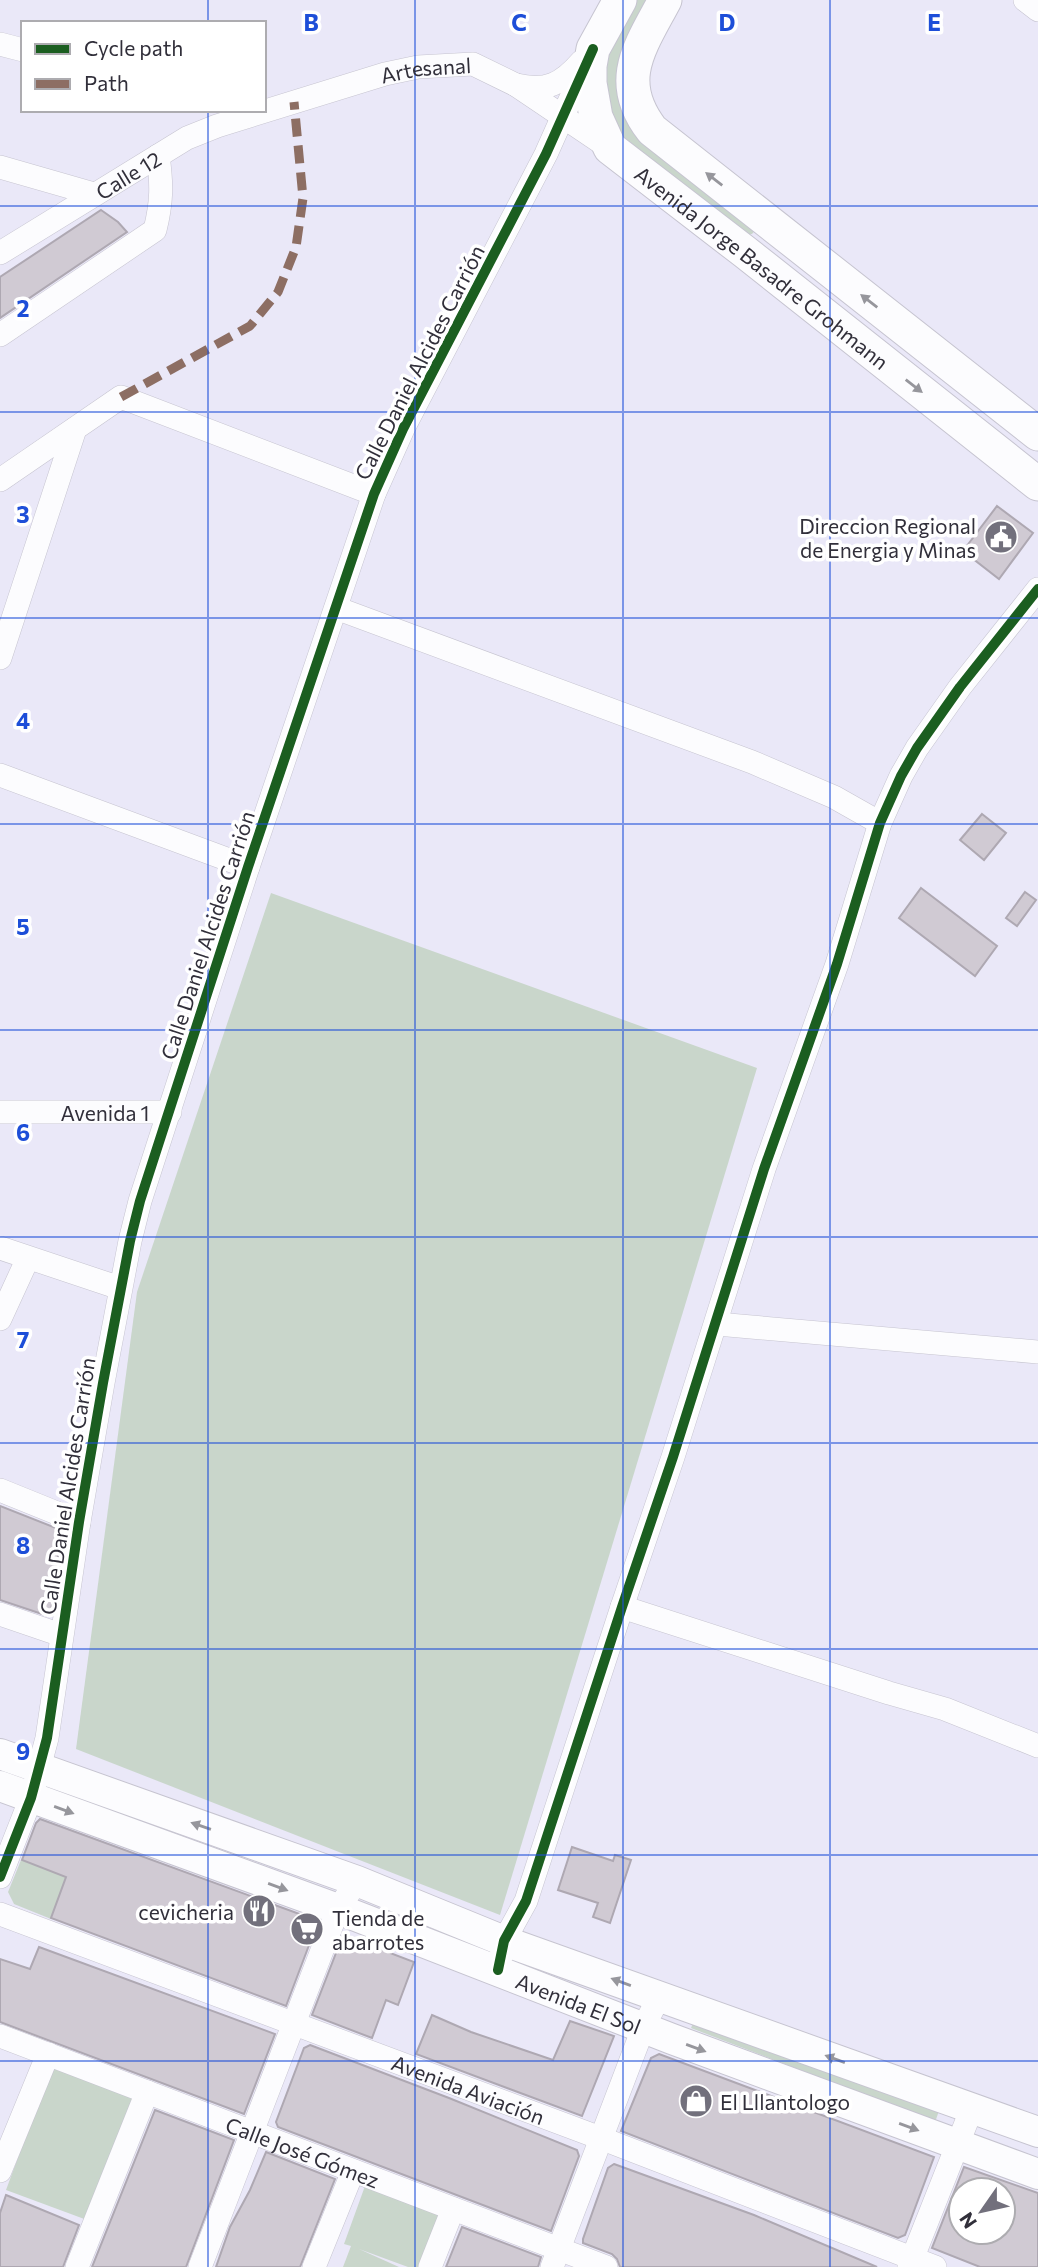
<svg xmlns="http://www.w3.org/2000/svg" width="1038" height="2267" font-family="Commissioner,sans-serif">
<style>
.green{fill:#c9d6cb}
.building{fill:#d0cad3;stroke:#aea8b2;stroke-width:2;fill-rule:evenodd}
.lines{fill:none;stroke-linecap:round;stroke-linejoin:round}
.minor-casing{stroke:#c6c4d0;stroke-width:24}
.major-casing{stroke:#c6c4d0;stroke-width:32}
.highway-casing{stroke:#c6c4d0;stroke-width:35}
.minor{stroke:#fcfcfe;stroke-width:23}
.major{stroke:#fcfcfe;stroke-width:30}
.highway{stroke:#fcfcfe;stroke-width:33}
.quiet{stroke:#8d6e63;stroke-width:9;stroke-dasharray:18 9;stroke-linecap:butt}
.cycleway-casing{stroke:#fff;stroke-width:15}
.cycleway{stroke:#1b5e20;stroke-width:10}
.oneway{fill:#96969c}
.grid{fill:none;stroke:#1d4ed8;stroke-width:2;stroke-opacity:0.55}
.labels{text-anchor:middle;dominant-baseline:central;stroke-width:7;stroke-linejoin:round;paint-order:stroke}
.street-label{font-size:21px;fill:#312f3a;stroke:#fff}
.poi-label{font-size:21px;fill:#312f3a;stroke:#fff;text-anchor:end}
.grid-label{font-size:23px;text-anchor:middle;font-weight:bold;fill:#1d4ed8;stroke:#fff;stroke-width:7;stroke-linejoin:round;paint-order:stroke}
</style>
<rect width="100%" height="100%" fill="#eae8f8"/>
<g class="green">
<polygon points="632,0 654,0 620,70 757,228 752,234 741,235 632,149 617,127 609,108 604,64"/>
<polygon points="271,893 757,1068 500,1915 76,1749 137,1292"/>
<polygon points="21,1860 66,1877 51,1919 14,1904 8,1892"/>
<polygon points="696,2016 942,2103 935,2122 691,2028"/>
<polygon points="53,2063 138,2098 87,2220 6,2190"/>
<polygon points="365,2186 442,2214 423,2267 408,2267 359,2249 399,2267 343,2267 351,2246 344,2244"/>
</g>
<g class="building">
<polygon points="101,210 118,222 127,232 0,318 0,277"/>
<polygon points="997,506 1033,533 999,579 963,551"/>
<polygon points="982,814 1006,833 984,860 960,840"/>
<polygon points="921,888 997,946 975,976 899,918"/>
<polygon points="1025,892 1036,900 1017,926 1006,918"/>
<polygon points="0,1506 61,1530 51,1612 48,1616 0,1600"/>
<polygon points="40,1819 316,1920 317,1924 286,2006 51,1918 66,1877 22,1860 36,1823"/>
<polygon points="572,1847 613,1861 615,1855 631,1860 610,1923 593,1917 598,1903 558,1890"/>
<polygon points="343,1935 414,1962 398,2005 386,2000 372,2038 312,2015"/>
<polygon points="39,1947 275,2034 244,2114 0,2022 0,1959 30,1969"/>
<polygon points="432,2015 471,2032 553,2060 570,2021 614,2036 582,2116 416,2054"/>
<polygon points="310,2045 449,2098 577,2150 579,2156 551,2231 278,2127 276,2122 304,2048"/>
<polygon points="659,2054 934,2157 905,2235 898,2238 621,2131 651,2058"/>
<polygon points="155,2110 234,2140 186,2267 92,2267"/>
<polygon points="266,2152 335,2179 300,2267 216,2267 230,2227 250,2190"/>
<polygon points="614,2164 754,2215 877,2267 620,2267 617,2259 612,2254 583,2243 583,2239 608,2168"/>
<path d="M964,2167L1038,2193V2267H980L932,2248ZM961,2190H1003V2232H961Z"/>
<polygon points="6,2195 79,2225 63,2267 0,2267 0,2213"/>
<polygon points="462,2227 541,2257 538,2267 446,2267"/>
</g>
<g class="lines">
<defs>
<g id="minor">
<polyline points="1025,0 1038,10"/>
<polyline points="0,44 23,50"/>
<path d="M516,85C546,92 562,84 581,62"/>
<polyline points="0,167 94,194"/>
<path id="s1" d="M0,253L187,138L217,126L385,74L418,67L473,64L516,85L608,147"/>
<path d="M0,335L155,230C162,202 162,184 158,156"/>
<polyline points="0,480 121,397 374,494"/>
<polyline points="336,608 752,762 834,797 880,823"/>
<polyline points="0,658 75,429"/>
<polyline points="0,775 248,867"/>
<path id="s2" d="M0,1112H170"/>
<polyline points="0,1248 120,1288"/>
<polyline points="0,1319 28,1258"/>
<polyline points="717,1324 1038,1352"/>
<polyline points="0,1490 79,1522"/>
<polyline points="622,1607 889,1693 945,1709 1038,1746"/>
<polyline points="0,1614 61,1635"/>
<polyline points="0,1877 31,1798 47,1738 79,1522 103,1383 130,1241 140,1201 248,867 374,494 403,429 546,154 587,62"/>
<path id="s3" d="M0,1914L603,2139L935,2267"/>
<polyline points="501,1957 504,1941 526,1901 622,1607 673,1457 764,1169 837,964 880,823 901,776 917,748 960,687 1038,589"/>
<path id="s4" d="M0,2036L606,2267"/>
<polyline points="0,2171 48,2054"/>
<polyline points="77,2267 147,2092"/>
<polyline points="200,2267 338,1909 357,1881"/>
<polyline points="314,2267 353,2171"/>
<polyline points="430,2267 453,2209"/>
<polyline points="552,2267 644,2026 659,1997"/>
<polyline points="909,2267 972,2108"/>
</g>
<g id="major">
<polyline points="0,1754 357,1881 504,1941 1038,2132"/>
<path id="s5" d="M0,1786L338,1909L672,2039L1038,2174"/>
</g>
<g id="highway">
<path id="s6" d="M620,0L593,49L590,66V83L596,117L610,148L745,252L1038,484"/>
<path d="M665,0C640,47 614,81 652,130L1038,434"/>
</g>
</defs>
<use href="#minor" class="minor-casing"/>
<use href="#major" class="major-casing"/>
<use href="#highway" class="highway-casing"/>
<use href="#minor" class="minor"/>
<use href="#major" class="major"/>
<use href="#highway" class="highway"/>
<polyline class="quiet" points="121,397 250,326 278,292 296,247 303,198 294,102"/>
<defs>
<g id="cycleway">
<polyline points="0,1877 31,1798 47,1738 79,1522 103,1383 130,1241 140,1201 248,867 374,494 403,429 546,154 593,49"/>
<polyline points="498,1970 504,1941 526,1901 622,1607 673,1457 764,1169 837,964 880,823 901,776 917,748 960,687 1038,589"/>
</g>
</defs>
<use href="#cycleway" class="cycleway-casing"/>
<use href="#cycleway" class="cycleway"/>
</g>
<defs><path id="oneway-solid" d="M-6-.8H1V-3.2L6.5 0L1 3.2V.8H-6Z" transform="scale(1.75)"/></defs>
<g class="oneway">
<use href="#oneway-solid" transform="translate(714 179) rotate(-142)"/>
<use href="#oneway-solid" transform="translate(869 301) rotate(-142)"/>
<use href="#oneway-solid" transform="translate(914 386) rotate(38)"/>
<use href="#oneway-solid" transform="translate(64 1810) rotate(20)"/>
<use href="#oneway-solid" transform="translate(201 1826) rotate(-161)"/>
<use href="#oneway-solid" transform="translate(278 1887) rotate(20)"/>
<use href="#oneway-solid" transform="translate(621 1982) rotate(-160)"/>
<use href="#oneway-solid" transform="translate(696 2048) rotate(20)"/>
<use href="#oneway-solid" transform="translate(835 2059) rotate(-160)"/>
<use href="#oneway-solid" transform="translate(909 2127) rotate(20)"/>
</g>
<path class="grid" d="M208,0V23M415,0V2267M623,0V2267M830,0V2267M208,110V2267M0,206H1038M0,412H1038M0,618H1038M0,824H1038M0,1030H1038M0,1237H1038M0,1443H1038M0,1649H1038M0,1855H1038M0,2061H1038"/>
<defs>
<symbol id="civic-disc" viewBox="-11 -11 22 22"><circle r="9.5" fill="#72707c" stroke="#fff"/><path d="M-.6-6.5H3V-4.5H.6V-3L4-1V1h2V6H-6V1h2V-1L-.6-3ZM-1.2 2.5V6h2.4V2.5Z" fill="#fff"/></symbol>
<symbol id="restaurant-disc" viewBox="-11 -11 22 22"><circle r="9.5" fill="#72707c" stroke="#fff"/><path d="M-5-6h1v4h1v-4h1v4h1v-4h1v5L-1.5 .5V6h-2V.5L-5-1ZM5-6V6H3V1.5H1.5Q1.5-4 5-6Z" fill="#fff"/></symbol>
<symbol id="supermarket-disc" viewBox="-11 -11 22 22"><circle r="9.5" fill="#72707c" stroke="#fff"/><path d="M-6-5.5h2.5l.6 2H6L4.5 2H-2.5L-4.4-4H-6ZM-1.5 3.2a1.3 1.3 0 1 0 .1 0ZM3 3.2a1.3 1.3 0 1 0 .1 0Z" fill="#fff"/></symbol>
<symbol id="shop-disc" viewBox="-11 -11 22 22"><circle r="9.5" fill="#72707c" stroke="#fff"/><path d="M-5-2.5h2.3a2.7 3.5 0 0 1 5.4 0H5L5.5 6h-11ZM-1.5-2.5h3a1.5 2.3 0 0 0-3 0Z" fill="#fff"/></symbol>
</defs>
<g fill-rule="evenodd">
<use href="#civic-disc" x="982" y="518" width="38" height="38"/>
<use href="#restaurant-disc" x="240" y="1892" width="38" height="38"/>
<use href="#supermarket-disc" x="288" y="1910" width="38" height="38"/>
<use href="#shop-disc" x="677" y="2082" width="38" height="38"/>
</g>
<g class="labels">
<g class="street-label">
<text stroke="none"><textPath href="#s1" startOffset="469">Artesanal</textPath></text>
<text stroke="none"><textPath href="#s1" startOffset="150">Calle 12</textPath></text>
<text stroke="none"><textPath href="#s6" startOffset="352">Avenida Jorge Basadre Grohmann</textPath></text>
<text transform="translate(419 362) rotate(-63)">Calle Daniel Alcides Carrión</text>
<text transform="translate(207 935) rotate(-72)">Calle Daniel Alcides Carrión</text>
<text stroke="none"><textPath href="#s2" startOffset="105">Avenida 1</textPath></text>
<text transform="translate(67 1486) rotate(-81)">Calle Daniel Alcides Carrión</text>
<text stroke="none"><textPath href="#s5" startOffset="618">Avenida El Sol</textPath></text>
<text stroke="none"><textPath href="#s3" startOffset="500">Avenida Aviación</textPath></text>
<text stroke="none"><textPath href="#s4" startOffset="324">Calle José Gómez</textPath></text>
</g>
<g class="poi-label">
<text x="976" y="525">Direccion Regional<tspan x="976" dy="24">de Energia y Minas</tspan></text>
<text x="234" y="1911">cevicheria</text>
<text x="332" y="1917" text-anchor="start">Tienda de<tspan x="332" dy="24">abarrotes</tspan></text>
<text x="720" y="2101" text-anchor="start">El Lllantologo</text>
</g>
</g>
<g class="grid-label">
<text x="311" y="31">B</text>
<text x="519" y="31">C</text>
<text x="727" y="31">D</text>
<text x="934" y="31">E</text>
<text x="23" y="317">2</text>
<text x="23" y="523">3</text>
<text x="23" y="729">4</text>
<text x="23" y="935">5</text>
<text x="23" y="1141">6</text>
<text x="23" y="1348">7</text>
<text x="23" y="1554">8</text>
<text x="23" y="1760">9</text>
</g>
<rect x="21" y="21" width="245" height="91" fill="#ffffff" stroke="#adacb0" stroke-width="2"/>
<rect x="35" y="44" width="35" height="10" fill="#1b5e20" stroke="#adacb0" stroke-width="2"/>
<text x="84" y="56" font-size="21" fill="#312f3a">Cycle path</text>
<rect x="35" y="79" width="35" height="10" fill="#8d6e63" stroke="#adacb0" stroke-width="2"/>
<text x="84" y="91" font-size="21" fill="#312f3a">Path</text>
<g transform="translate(982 2211) rotate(236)"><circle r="33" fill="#ffffff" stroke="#adacb0" stroke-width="2"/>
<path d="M0-5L12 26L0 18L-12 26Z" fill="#72707c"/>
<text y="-10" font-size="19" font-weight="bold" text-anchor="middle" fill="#312f3a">N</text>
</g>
</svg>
